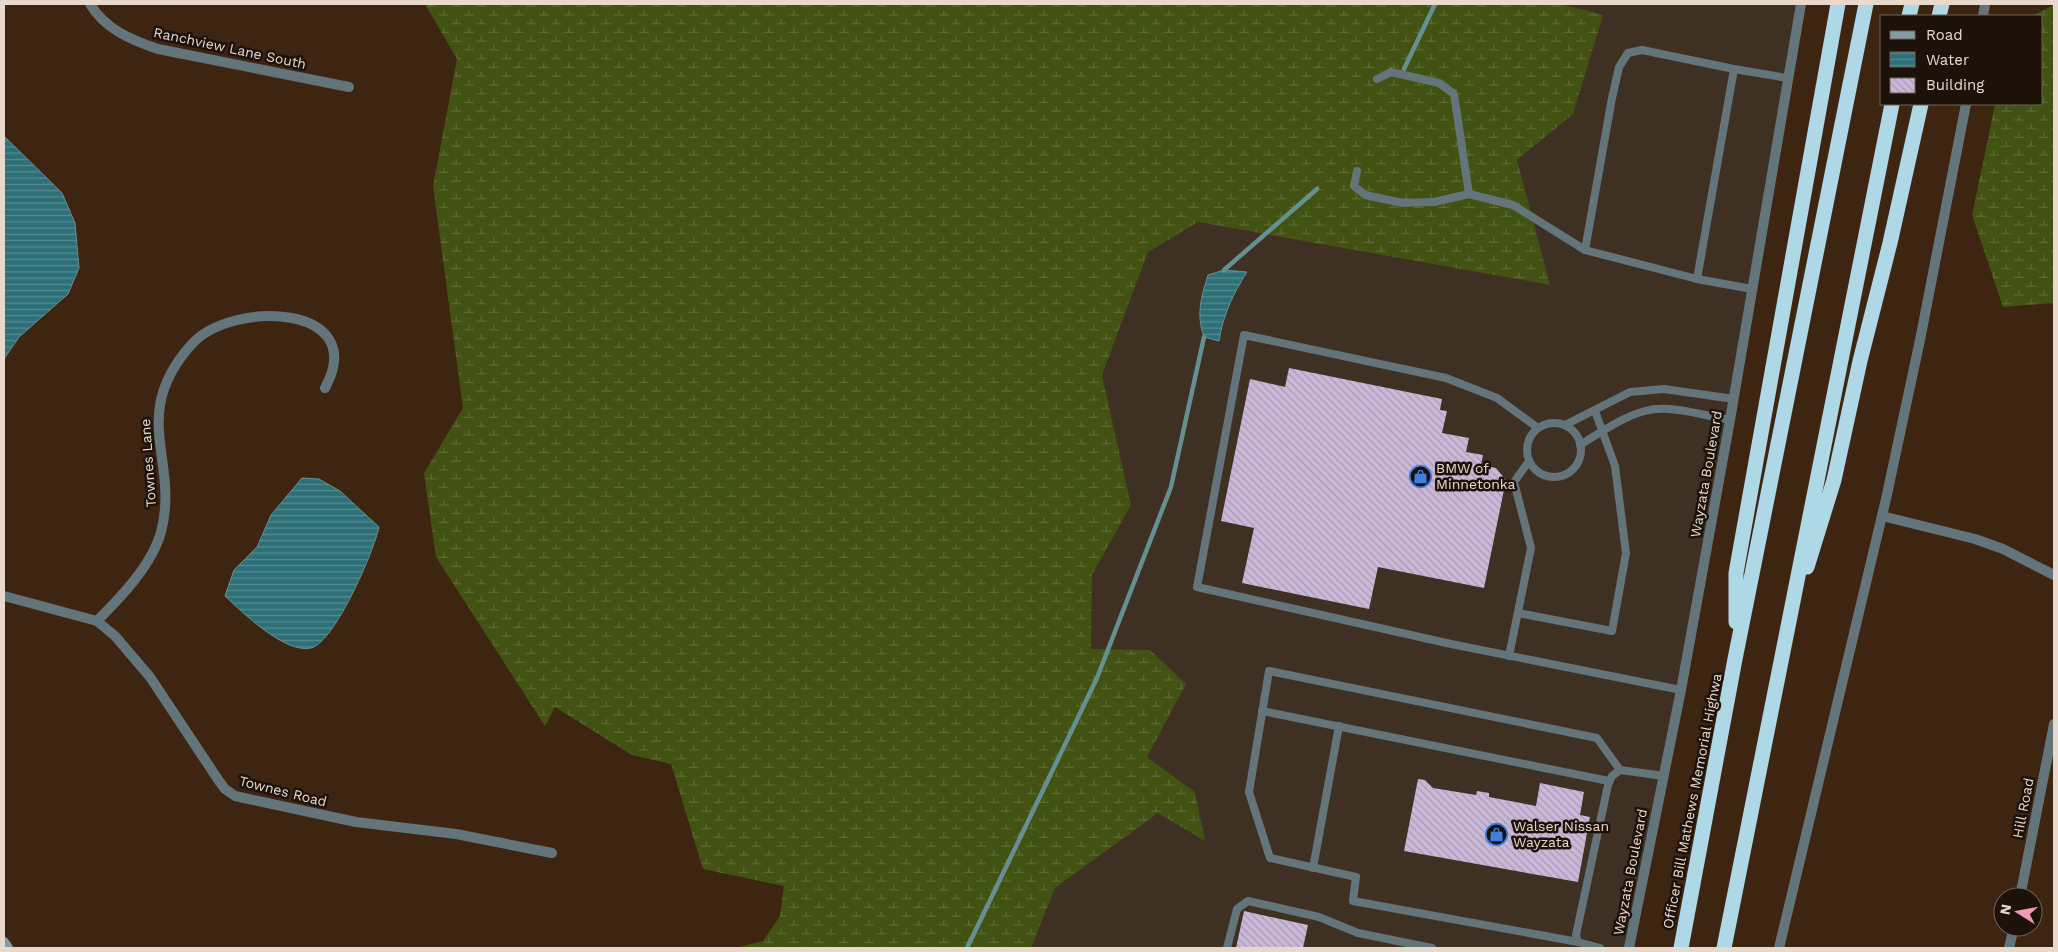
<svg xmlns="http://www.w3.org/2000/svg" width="2058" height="952" font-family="'Work Sans',sans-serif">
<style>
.commercial{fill:#3f3024}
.wetland{fill:url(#wetland-marsh)}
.water{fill:url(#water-rules);stroke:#659092}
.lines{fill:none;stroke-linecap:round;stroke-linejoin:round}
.stream{stroke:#659092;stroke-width:4.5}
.building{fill:url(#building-back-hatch)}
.service{stroke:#63747a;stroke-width:8}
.minor{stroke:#63747a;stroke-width:10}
.tertiary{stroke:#63747a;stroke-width:10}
.secondary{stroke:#829ca6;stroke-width:10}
.motorway{stroke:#afd8e7;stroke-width:15}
.labels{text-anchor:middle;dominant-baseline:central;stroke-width:5;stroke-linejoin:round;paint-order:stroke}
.street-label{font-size:14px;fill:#e9d9cd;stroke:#1d1209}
.poi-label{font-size:14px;fill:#e9d9cd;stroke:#1d1209;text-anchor:start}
</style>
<defs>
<pattern id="wetland-marsh" width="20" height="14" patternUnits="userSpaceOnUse" patternTransform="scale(1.25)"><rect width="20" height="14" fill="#425212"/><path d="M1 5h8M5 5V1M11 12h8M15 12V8" fill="none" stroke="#5d6a33"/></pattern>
<pattern id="water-rules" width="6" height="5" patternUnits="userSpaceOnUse" patternTransform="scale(1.25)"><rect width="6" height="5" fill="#2d7078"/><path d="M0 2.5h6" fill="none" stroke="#568a90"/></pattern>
<pattern id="building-back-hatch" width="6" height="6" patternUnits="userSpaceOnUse" patternTransform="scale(1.25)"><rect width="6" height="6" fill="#c9b8d8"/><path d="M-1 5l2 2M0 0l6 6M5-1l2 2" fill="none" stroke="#a89ab2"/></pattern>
</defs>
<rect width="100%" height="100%" fill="#3e2512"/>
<polygon class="commercial" points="1562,4 1801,4 1629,948 1031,948 1055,888 1158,812 1204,840 1195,792 1147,758 1150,650 1091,650 1092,575 1131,505 1102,375 1148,251 1198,222 1549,285 1517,160 1573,114 1602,15"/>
<g class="wetland">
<polygon points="425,4 1562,4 1603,15 1573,114 1517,160 1550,285 1198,222 1148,252 1102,375 1131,505 1092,575 1091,649 1150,650 1186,684 1147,757 1195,792 1205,841 1158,813 1055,888 1031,948 740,948 739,947 763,941 780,916 784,886 703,869 671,764 632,755 555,707 545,726 436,557 424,473 463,408 433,186 457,59"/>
<polygon points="2054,5 2054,303 2003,307 1972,215 1995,104 2042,104 2042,16 2032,16"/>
</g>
<g class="water">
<polygon points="4,136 62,193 75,223 79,268 68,294 19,337 4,359"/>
<path d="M1224,270L1247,272C1233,294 1223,315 1219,341L1204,337C1196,314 1201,298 1208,275Z"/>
<path d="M302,478L319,479L340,491L379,527C374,551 335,642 311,648C285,654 242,612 225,596L234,570L257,547L271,515Z"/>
</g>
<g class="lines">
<g class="stream">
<polyline points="1404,69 1435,4"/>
<polyline points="1224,270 1317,189"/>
<polyline points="967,948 1097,678 1171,487 1204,337"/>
</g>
</g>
<g class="building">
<polygon points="1289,368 1442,399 1440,410 1447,411 1442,433 1469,438 1466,452 1483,455 1481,465 1496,468 1506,480 1484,588 1378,567 1369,609 1242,583 1254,528 1221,521 1250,379 1285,387"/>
<polygon points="1418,779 1425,780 1433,788 1476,795 1477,791 1489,793 1489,797 1536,806 1540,783 1584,792 1580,815 1590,817 1578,882 1404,851"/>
<polygon points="1244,911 1308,925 1303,948 1236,948"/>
</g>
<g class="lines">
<g class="service">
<polyline points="1377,79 1391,72 1439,83 1454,94 1469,194"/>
<polyline points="1357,171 1354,186 1365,195 1403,203 1434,202 1469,194 1513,205 1585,250 1697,279 1752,289"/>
<polyline points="1585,250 1612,98 1619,67 1628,53 1642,50 1734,69"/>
<polyline points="1697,279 1734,69 1787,78"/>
<circle cx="1554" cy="450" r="27"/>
<polyline points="1565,425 1630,392 1664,389 1734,399"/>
<polyline points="1538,428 1497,398 1446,378 1244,335 1197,587 1451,644 1681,690"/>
<path d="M1580,445C1600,433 1622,417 1645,411C1671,404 1705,416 1730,420"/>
<polyline points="1518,613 1612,631 1626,553 1615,466 1595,411"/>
<polyline points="1509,656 1531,548 1514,482 1529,461"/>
<polyline points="1262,711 1609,781"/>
<polyline points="1313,868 1339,726"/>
<polyline points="1578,942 1353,901 1356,877 1270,858 1249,792 1269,671 1597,738 1620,770"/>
<polyline points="1227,948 1237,909 1248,901 1319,917 1358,933 1432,948"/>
<polyline points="1600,948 1578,942 1576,935 1608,785 1612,776 1620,770 1664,776"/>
</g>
<g class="minor">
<path d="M90,4C105,29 131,40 158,49L349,87"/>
<polyline points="1882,516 1975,539 2003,549 2054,575"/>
<polyline points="4,596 97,621 115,636 150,677 219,781 225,789 235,796 356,822 456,834 552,853"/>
<path d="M97,621C121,597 152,565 161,532C180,460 128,416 191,345C231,299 371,304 325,388"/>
<polyline points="2020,897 2054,724"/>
<polyline points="2009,948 2014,927"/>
</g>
<g class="tertiary">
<polyline points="1983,16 1985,4"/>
<polyline points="1629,948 1681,690 1730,420 1801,4"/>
<polyline points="1779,948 1886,499 1920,340 1966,104"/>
</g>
<polyline class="secondary" points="4,942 8,948"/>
<g class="motorway">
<polyline points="1909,16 1912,4"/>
<polyline points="1939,16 1942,4"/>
<polyline points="1807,567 1834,480 1860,361 1890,243 1921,104"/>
<polyline points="1736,622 1736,573 1838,4"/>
<polyline points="1681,948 1735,659 1866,4"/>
<polyline points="1724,948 1892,104"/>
</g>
</g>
<defs>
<symbol id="shop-ring" viewBox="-11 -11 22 22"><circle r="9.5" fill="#1d1209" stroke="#3f7fe0" stroke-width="1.5"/><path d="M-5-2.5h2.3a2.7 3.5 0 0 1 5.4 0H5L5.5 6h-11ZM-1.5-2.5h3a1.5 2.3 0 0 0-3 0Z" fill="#3f7fe0"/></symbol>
</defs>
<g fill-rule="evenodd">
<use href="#shop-ring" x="1408" y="464" width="25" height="25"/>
<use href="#shop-ring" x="1484" y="822" width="25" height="25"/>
</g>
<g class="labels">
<g class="street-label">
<text transform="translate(230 48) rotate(12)">Ranchview Lane South</text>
<text transform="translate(148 463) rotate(-94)">Townes Lane</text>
<text transform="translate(1706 474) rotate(-80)">Wayzata Boulevard</text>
<text transform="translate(283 791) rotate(14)">Townes Road</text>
<text transform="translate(1692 801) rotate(-79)">Officer Bill Mathews Memorial Highwa</text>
<text transform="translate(2023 808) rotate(-79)">Hill Road</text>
<text transform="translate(1630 872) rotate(-79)">Wayzata Boulevard</text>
</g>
<g class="poi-label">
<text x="1436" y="468">BMW of<tspan x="1436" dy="16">Minnetonka</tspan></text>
<text x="1513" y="826">Walser Nissan<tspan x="1513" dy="16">Wayzata</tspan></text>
</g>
</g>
<rect width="2058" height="952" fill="none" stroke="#e9d9cd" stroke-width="10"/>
<rect x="1880" y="15" width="162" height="90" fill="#1d1209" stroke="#6f6257"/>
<rect x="1890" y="31" width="25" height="8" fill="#829ca6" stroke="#6f6257"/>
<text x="1926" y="40" font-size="15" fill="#e9d9cd">Road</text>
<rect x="1890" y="52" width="25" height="15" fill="url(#water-rules)" stroke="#6f6257"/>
<text x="1926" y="65" font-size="15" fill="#e9d9cd">Water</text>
<rect x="1890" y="78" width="25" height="15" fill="url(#building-back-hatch)" stroke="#6f6257"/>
<text x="1926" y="90" font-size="15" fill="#e9d9cd">Building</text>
<g transform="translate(2018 912) rotate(281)"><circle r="24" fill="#1d1209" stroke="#6f6257"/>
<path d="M0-4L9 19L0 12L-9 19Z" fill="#f09ab6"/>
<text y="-8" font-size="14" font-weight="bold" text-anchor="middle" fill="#e9d9cd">N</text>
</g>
</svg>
